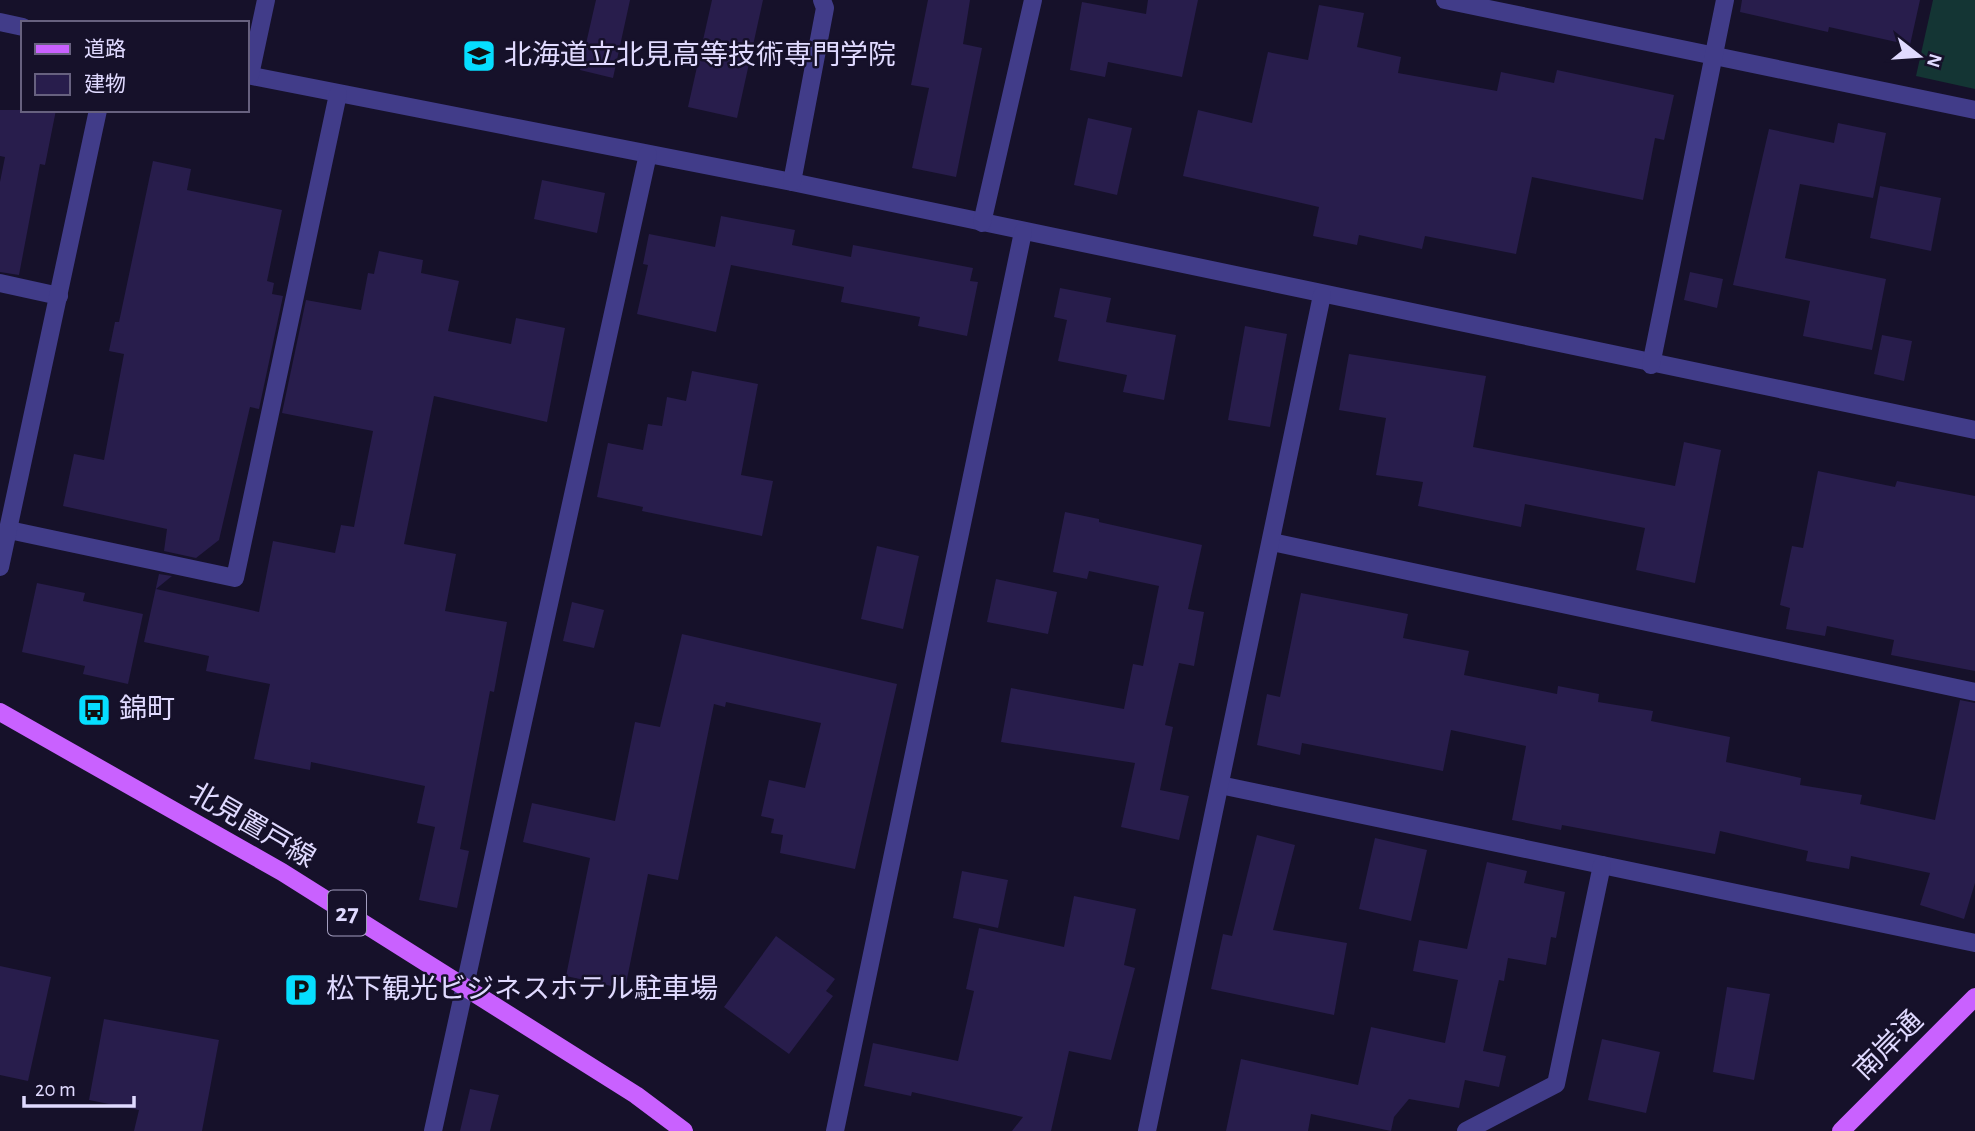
<svg xmlns="http://www.w3.org/2000/svg" width="1975" height="1131" font-family="'Alegreya Sans','Noto Sans JP',sans-serif">
<style>
.park{fill:#143534}
.building{fill:#281d4c}
.lines{fill:none;stroke-linecap:round;stroke-linejoin:round}
.minor{stroke:#413c89;stroke-width:18}
.major{stroke:#c961ff;stroke-width:18}
.labels{text-anchor:middle;dominant-baseline:central;stroke-width:5;stroke-linejoin:round;paint-order:stroke}
.shield{fill:#16112a;stroke:#a39ebf;stroke-width:2}
.shield-label{font-size:26px;font-weight:bold;fill:#e0daff}
.poi-label{font-size:28px;fill:#e0daff;stroke:#16112a;text-anchor:start}
.street-label{font-size:28px;fill:#e0daff;stroke:#16112a}
</style>
<rect width="100%" height="100%" fill="#16112a"/>
<polygon class="park" points="1933,0 1975,0 1975,89 1916,76"/>
<g class="building">
<polygon points="596,0 630,0 613,78 580,70"/>
<polygon points="712,0 763,0 737,118 688,107"/>
<polygon points="928,0 970,0 963,44 982,48 956,177 912,168 929,88 911,85"/>
<polygon points="1148,0 1198,0 1182,77 1108,62 1105,77 1070,70 1082,2 1146,14"/>
<polygon points="1742,0 1920,0 1910,45 1829,27 1828,32 1740,12"/>
<polygon points="1319,5 1364,13 1357,47 1401,57 1398,73 1497,91 1501,72 1554,83 1557,70 1674,95 1664,140 1655,138 1643,200 1532,177 1516,254 1425,236 1422,249 1359,235 1357,245 1313,236 1319,207 1183,176 1198,110 1252,123 1268,52 1308,60"/>
<polygon points="0,110 56,110 45,165 40,164 19,275 0,272 0,182 5,157 0,156"/>
<polygon points="1088,118 1132,128 1117,195 1074,185"/>
<polygon points="1838,123 1886,133 1873,198 1800,184 1785,258 1886,279 1872,350 1803,336 1810,301 1733,285 1769,129 1834,143"/>
<polygon points="153,161 191,169 187,190 282,210 267,281 274,283 272,294 283,296 259,409 250,407 219,540 196,558 164,551 167,529 63,506 74,454 104,460 124,354 109,351 115,322 119,322"/>
<polygon points="542,180 605,193 597,233 534,219"/>
<polygon points="1880,186 1941,198 1931,251 1870,238"/>
<polygon points="721,216 795,230 792,245 851,257 853,245 973,268 970,281 978,282 967,336 918,326 920,317 841,302 844,287 731,265 716,332 637,314 648,265 643,264 649,234 715,247"/>
<polygon points="379,251 423,260 421,273 459,281 448,331 511,344 516,318 565,328 547,422 434,396 404,544 456,554 445,611 507,622 494,692 490,691 460,849 469,851 457,908 419,900 435,827 417,823 425,786 311,762 310,770 254,759 270,684 206,671 209,656 144,642 159,574 172,576 156,589 259,612 273,541 335,553 341,525 354,527 373,431 282,413 306,300 361,310 368,273 374,274"/>
<polygon points="1690,272 1723,279 1717,308 1684,300"/>
<polygon points="1060,288 1111,298 1106,322 1176,335 1164,400 1123,392 1127,375 1058,361 1067,320 1054,317"/>
<polygon points="1245,326 1287,334 1270,427 1228,420"/>
<polygon points="1882,335 1912,341 1904,381 1874,374"/>
<polygon points="1349,354 1486,376 1473,447 1675,486 1684,442 1721,450 1695,583 1636,570 1645,528 1525,504 1521,527 1418,506 1423,482 1376,475 1386,418 1339,410"/>
<polygon points="692,371 758,384 741,475 773,481 762,536 642,511 643,507 597,497 608,443 643,450 648,424 662,426 667,397 686,401"/>
<polygon points="1818,471 1895,487 1897,481 1975,496 1975,671 1891,655 1894,640 1827,626 1825,636 1786,629 1790,608 1780,605 1792,546 1803,548"/>
<polygon points="1065,512 1099,519 1099,522 1202,545 1188,609 1204,612 1194,666 1179,663 1165,725 1173,727 1160,790 1189,796 1179,840 1121,827 1135,763 1001,742 1011,688 1124,709 1133,664 1143,666 1159,586 1089,571 1087,579 1053,572"/>
<polygon points="877,546 919,556 903,629 861,619"/>
<polygon points="996,579 1057,592 1048,634 987,622"/>
<polygon points="37,583 85,593 83,601 143,614 128,684 83,674 85,666 22,652"/>
<polygon points="1301,593 1408,614 1403,638 1469,651 1464,675 1557,694 1558,686 1599,694 1598,702 1653,711 1651,721 1730,737 1726,762 1801,778 1800,785 1862,795 1860,804 1935,820 1960,700 1975,703 1975,883 1964,919 1920,905 1930,873 1851,856 1849,869 1806,861 1808,851 1720,831 1715,854 1562,825 1561,830 1512,820 1526,746 1451,730 1443,771 1302,743 1300,755 1257,745 1267,694 1280,697"/>
<polygon points="572,602 604,610 594,648 563,641"/>
<polygon points="682,634 897,684 855,869 780,853 783,835 771,833 774,819 761,816 769,780 805,788 821,723 726,702 725,707 714,704 678,880 648,874 625,989 566,976 590,858 523,842 532,803 615,821 635,722 660,727"/>
<polygon points="1257,835 1295,845 1273,930 1347,943 1334,1015 1211,989 1223,934 1232,936"/>
<polygon points="1375,838 1427,850 1411,921 1359,909"/>
<polygon points="1487,862 1527,871 1524,883 1565,892 1556,938 1551,937 1546,965 1508,958 1504,981 1499,980 1483,1051 1506,1056 1499,1087 1465,1080 1459,1108 1409,1099 1394,1117 1391,1131 1311,1114 1308,1131 1226,1131 1241,1059 1358,1085 1371,1027 1445,1043 1458,980 1413,971 1419,940 1467,949"/>
<polygon points="962,871 1008,880 998,928 953,918"/>
<polygon points="1074,896 1136,909 1124,965 1135,968 1111,1060 1069,1051 1051,1131 1012,1131 1023,1117 912,1092 911,1096 864,1086 873,1043 958,1061 974,991 966,989 979,928 1064,947"/>
<polygon points="776,936 835,979 826,991 833,996 789,1054 724,1007"/>
<polygon points="0,966 51,977 28,1081 0,1075"/>
<polygon points="1727,987 1770,994 1754,1080 1713,1072"/>
<polygon points="104,1019 219,1040 202,1131 134,1131 139,1110 89,1100"/>
<polygon points="1602,1039 1660,1052 1646,1113 1588,1100"/>
<polygon points="470,1089 499,1095 490,1131 460,1131"/>
</g>
<g class="lines">
<g class="minor">
<polyline points="1445,0 1975,110"/>
<polyline points="0,22 23,27"/>
<polyline points="247,75 792,182 1975,430"/>
<polyline points="250,75 266,0"/>
<polyline points="792,182 825,8 822,0"/>
<polyline points="982,223 1033,0"/>
<polyline points="0,283 59,296"/>
<polyline points="1651,365 1725,0"/>
<polyline points="9,530 235,578 338,94"/>
<polyline points="1272,542 1975,692"/>
<polyline points="0,567 98,110"/>
<polyline points="1220,785 1975,943"/>
<polyline points="433,1131 648,154"/>
<polyline points="835,1131 1023,232"/>
<polyline points="1147,1131 1322,295"/>
<polyline points="1466,1131 1556,1084 1602,865"/>
</g>
<g class="major">
<polyline points="0,712 282,872 636,1095 684,1131"/>
<polyline points="1841,1131 1975,997"/>
</g>
</g>
<defs>
<symbol id="university-square" viewBox="-11 -11 22 22"><rect x="-9" y="-9" width="18" height="18" rx="4" fill="#06deff" stroke="#16112a"/><path d="M0-5L7-2L0 1L-7-2ZM-4 1L0 2.5L4 1V4Q0 6-4 4Z" fill="#111"/></symbol>
<symbol id="bus-square" viewBox="-11 -11 22 22"><rect x="-9" y="-9" width="18" height="18" rx="4" fill="#06deff" stroke="#16112a"/><path d="M-5-6H5V4H4V6H2V4H-2V6H-4V4H-5ZM-3.5-4V0h7V-4ZM-3.5 1.2v1.5H-2V1.2ZM2 1.2v1.5H3.5V1.2Z" fill="#111"/></symbol>
<symbol id="parking-square" viewBox="-11 -11 22 22"><rect x="-9" y="-9" width="18" height="18" rx="4" fill="#06deff" stroke="#16112a"/><path d="M-3.5-5.5H1a3.5 3.5 0 0 1 0 7H-1V5.5H-3.5ZM-1-3.4V-.6H.8a1.4 1.4 0 0 0 0-2.8Z" fill="#111"/></symbol>
</defs>
<g fill-rule="evenodd">
<use href="#university-square" x="460" y="37" width="38" height="38"/>
<use href="#bus-square" x="75" y="691" width="38" height="38"/>
<use href="#parking-square" x="282" y="971" width="38" height="38"/>
</g>
<g class="labels">
<rect class="shield" x="328" y="890.5" width="38" height="45" rx="5"/>
<g class="shield-label">
<text x="347" y="913">27</text>
</g>
<g class="poi-label">
<text x="504" y="56">北海道立北見高等技術専門学院</text>
<text x="119" y="710">錦町</text>
<text x="326" y="990">松下観光ビジネスホテル駐車場</text>
</g>
<g class="street-label">
<text transform="translate(252 826) rotate(30)">北見置戸線</text>
<text transform="translate(1889 1046) rotate(-45)">南岸通</text>
</g>
</g>
<rect x="21" y="21" width="228" height="91" fill="#16112a" stroke="#67617f" stroke-width="2"/>
<rect x="35" y="44" width="35" height="10" fill="#c961ff" stroke="#67617f" stroke-width="2"/>
<text x="84" y="56" font-size="21" fill="#e0daff">道路</text>
<rect x="35" y="74" width="35" height="21" fill="#281d4c" stroke="#67617f" stroke-width="2"/>
<text x="84" y="91" font-size="21" fill="#e0daff">建物</text>
<g transform="translate(1919 56) rotate(107)" stroke="#16112a" stroke-width="5" paint-order="stroke">
<path d="M0-5L12 26L0 18L-12 26Z" fill="#e0daff"/>
<text y="-10" font-size="19" font-weight="bold" text-anchor="middle" fill="#e0daff">N</text>
</g>
<path d="M24 1096v10h110v-10" fill="none" stroke="#e0daff" stroke-width="3.5"/>
<text x="35" y="1096" font-size="21" fill="#e0daff" stroke="#16112a" stroke-width="5" paint-order="stroke">20 m</text>
</svg>
